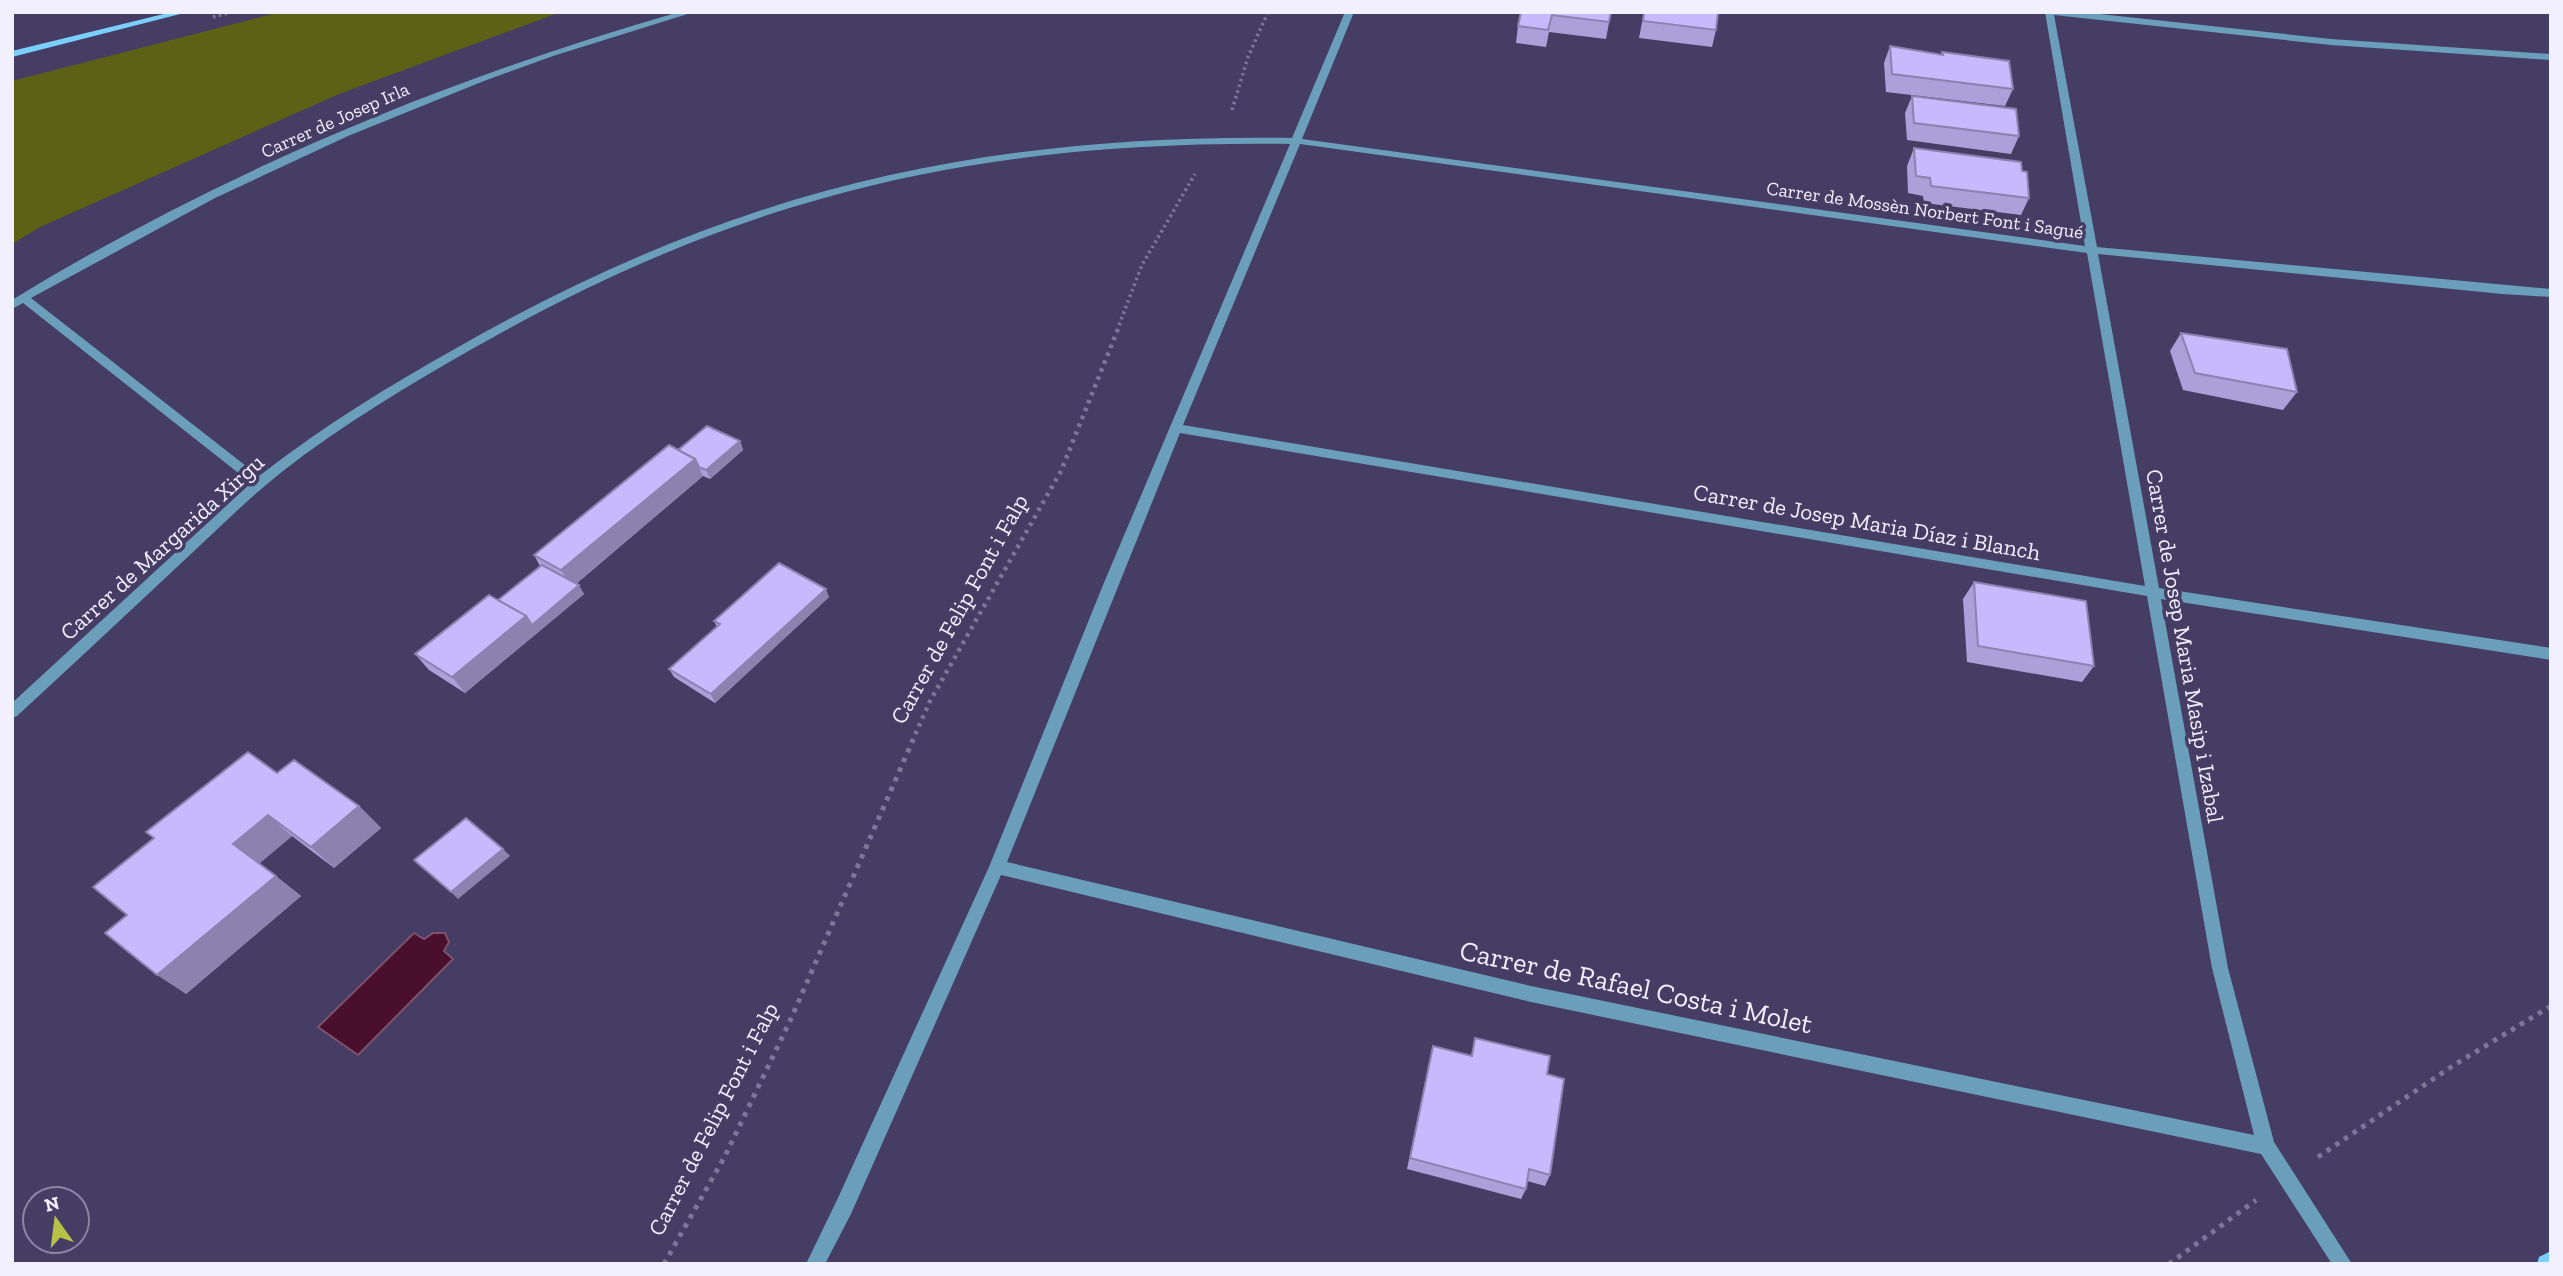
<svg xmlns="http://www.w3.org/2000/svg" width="2563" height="1276" font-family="'Zilla Slab',serif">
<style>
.green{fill:#5c6115}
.water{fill:#490f2d;stroke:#7c526c;stroke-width:2}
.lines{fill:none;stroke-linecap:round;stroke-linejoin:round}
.path-far2{stroke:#7d7696;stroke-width:3.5;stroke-dasharray:2.5 3.5;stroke-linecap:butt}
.path-far1{stroke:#7d7696;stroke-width:4.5;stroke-dasharray:3.5 5;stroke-linecap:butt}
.path{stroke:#7d7696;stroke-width:5;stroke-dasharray:4.5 6;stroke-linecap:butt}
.street{fill:#6a9eba;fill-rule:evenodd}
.secondary{fill:#7acffd;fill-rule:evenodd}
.wall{fill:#aba0d9}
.shaded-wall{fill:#8b82b0}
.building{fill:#c7bafc;stroke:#8b82b0;stroke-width:2}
.labels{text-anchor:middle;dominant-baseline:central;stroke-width:7;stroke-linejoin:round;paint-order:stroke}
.far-street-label{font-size:19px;fill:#f2effe;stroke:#463d64}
.street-label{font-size:23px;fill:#f2effe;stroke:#463d64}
.near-street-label{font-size:28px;fill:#f2effe;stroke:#463d64}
</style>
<rect width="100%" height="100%" fill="#463d64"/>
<polygon class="green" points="280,12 561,12 339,94 40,227 12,244 12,81"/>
<polygon class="water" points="414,933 424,939 433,933 445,933 449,942 444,951 453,959 358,1055 318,1027"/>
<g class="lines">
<g class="path-far2">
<polyline points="213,17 232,12"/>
<polyline points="1232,110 1248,57 1268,12"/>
<polyline points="1119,325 1142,265 1195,174"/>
</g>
<polyline class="path-far1" points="912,742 930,701 1061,471 1120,324"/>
<g class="path">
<polyline points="2318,1157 2454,1065 2551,1006"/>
<polyline points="664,1264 725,1156 790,1021 913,740"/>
<polyline points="2169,1264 2256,1200"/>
</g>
<path class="street" d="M679,12H694L553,56L484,81L348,136L215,198L31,298L259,476C322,427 390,385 460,346C555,292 655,245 759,211C931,154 1112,135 1292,138L1345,12H1354L1302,139L2085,246L2045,12H2081L2331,39L2551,54V60L2331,45L2054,15L2097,247L2551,289V297L2502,294L2098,254L2159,588L2551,648V660L2161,599L2228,968L2274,1142L2352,1264H2332L2261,1154L1531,1002L1001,875L851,1214L825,1264H806L837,1200L989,867L1103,585L1290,144C1133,142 975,155 824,198C700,232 583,286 472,349C407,386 342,425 283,471C251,496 222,525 192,553C134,607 76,662 17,716L12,718V703L251,483L23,303L12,309V300C219,173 446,79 679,12ZM1300,144L2087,253L2145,586L1183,425ZM1180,433L2147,596L2212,968L2254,1135L1531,986L1007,862Z"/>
<g class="secondary">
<polygon points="172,12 188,12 12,57 12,51"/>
<polygon points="2551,1251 2551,1264 2537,1264 2539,1257"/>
</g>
</g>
<g class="wall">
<polygon points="1489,12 1510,12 1509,14"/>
<polygon points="1521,12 1611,12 1606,39 1549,32 1546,47 1516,43 1518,26"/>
<polygon points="1644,12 1718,12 1716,30 1712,47 1639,38"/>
<polygon points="1890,46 1941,55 1942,52 2013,89 2005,106 1886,92 1884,63"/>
<polygon points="1912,96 2019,136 2011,154 1907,140 1905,113"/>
<polygon points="1914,148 2022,171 2029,198 2021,215 1924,203 1923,196 1908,193 1907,166"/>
<polygon points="2181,333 2297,392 2283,410 2183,390 2170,351"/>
<polygon points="740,441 743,450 710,479 703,476 576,584 584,594 465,693 429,670 415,654 498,600 540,566 534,555 678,450"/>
<polygon points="1974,582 2094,666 2082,682 1967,662 1963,599"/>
<polygon points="829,597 715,703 674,677 669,669 717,627 714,621"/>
<polygon points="277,773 359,806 381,828 334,868 292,836 259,863 301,896 186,994 127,915"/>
<polygon points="1475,1038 1547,1074 1550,1175 1545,1186 1527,1181 1526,1189 1521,1199 1407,1169 1433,1046 1471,1056"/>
</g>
<g class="shaded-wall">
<polygon points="740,441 743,450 710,479 706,470"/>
<polygon points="695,459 703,476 572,587 561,570"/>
<polygon points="579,585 584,594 465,693 452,677 526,616"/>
<polygon points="826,589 829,597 715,703 711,694"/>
<polygon points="359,806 381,828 334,868 311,847"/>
<polygon points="268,815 292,836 258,865 233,844"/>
<polygon points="503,849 510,856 458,899 451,892"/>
<polygon points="276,876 301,896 186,994 157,975"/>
</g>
<g class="building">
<polygon points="1521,12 1611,12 1609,22 1552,15 1548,30 1518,26"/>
<polygon points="1644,12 1718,12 1716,30 1643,21"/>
<polygon points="1890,46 1943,55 1942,52 2009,61 2013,89 1892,74"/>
<polygon points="1912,96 2016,109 2019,136 1914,123"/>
<polygon points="1914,148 2021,162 2022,171 2027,172 2029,198 1931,186 1930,178 1916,176"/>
<polygon points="2181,333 2287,349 2297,392 2195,373"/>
<polygon points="707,426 740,441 706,470 699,467 695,459 678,450"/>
<polygon points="669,445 695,459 561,570 534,555"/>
<polygon points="779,563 826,589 711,694 669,669 720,624 714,621"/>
<polygon points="542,565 579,585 532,625 526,616 498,600"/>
<polygon points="1974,582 2086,601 2094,666 1978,646"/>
<polygon points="489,595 526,616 452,677 415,654"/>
<polygon points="248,752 277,773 294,760 359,806 311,847 268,815 233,844 276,876 157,975 105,933 127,915 93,887 154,838 146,832"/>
<polygon points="466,818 503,849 451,892 414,860"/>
<polygon points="1475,1038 1550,1056 1547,1074 1564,1079 1550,1175 1529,1169 1526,1189 1410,1158 1433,1046 1472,1056"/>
</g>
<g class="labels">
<g class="far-street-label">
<text transform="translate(335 120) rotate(-24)">Carrer de Josep Irla</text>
<text transform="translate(1925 210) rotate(8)">Carrer de Mossèn Norbert Font i Sagué</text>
</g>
<g class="street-label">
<text transform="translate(1867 522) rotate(10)">Carrer de Josep Maria Díaz i Blanch</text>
<text transform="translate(162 547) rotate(-42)">Carrer de Margarida Xirgu</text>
<text transform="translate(959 609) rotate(-61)">Carrer de Felip Font i Falp</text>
<text transform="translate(2185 646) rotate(80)">Carrer de Josep Maria Masip i Izabal</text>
<text transform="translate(713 1119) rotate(-63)">Carrer de Felip Font i Falp</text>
</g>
<g class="near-street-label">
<text transform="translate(1636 987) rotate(12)">Carrer de Rafael Costa i Molet</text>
</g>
</g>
<rect width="2563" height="1276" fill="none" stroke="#f2effe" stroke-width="28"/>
<g transform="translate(56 1220) rotate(346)"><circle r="33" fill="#463d64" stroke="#8b84a2" stroke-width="2"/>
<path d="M0-5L12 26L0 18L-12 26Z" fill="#b7c148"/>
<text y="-10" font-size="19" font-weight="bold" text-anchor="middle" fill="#f2effe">N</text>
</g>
</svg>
